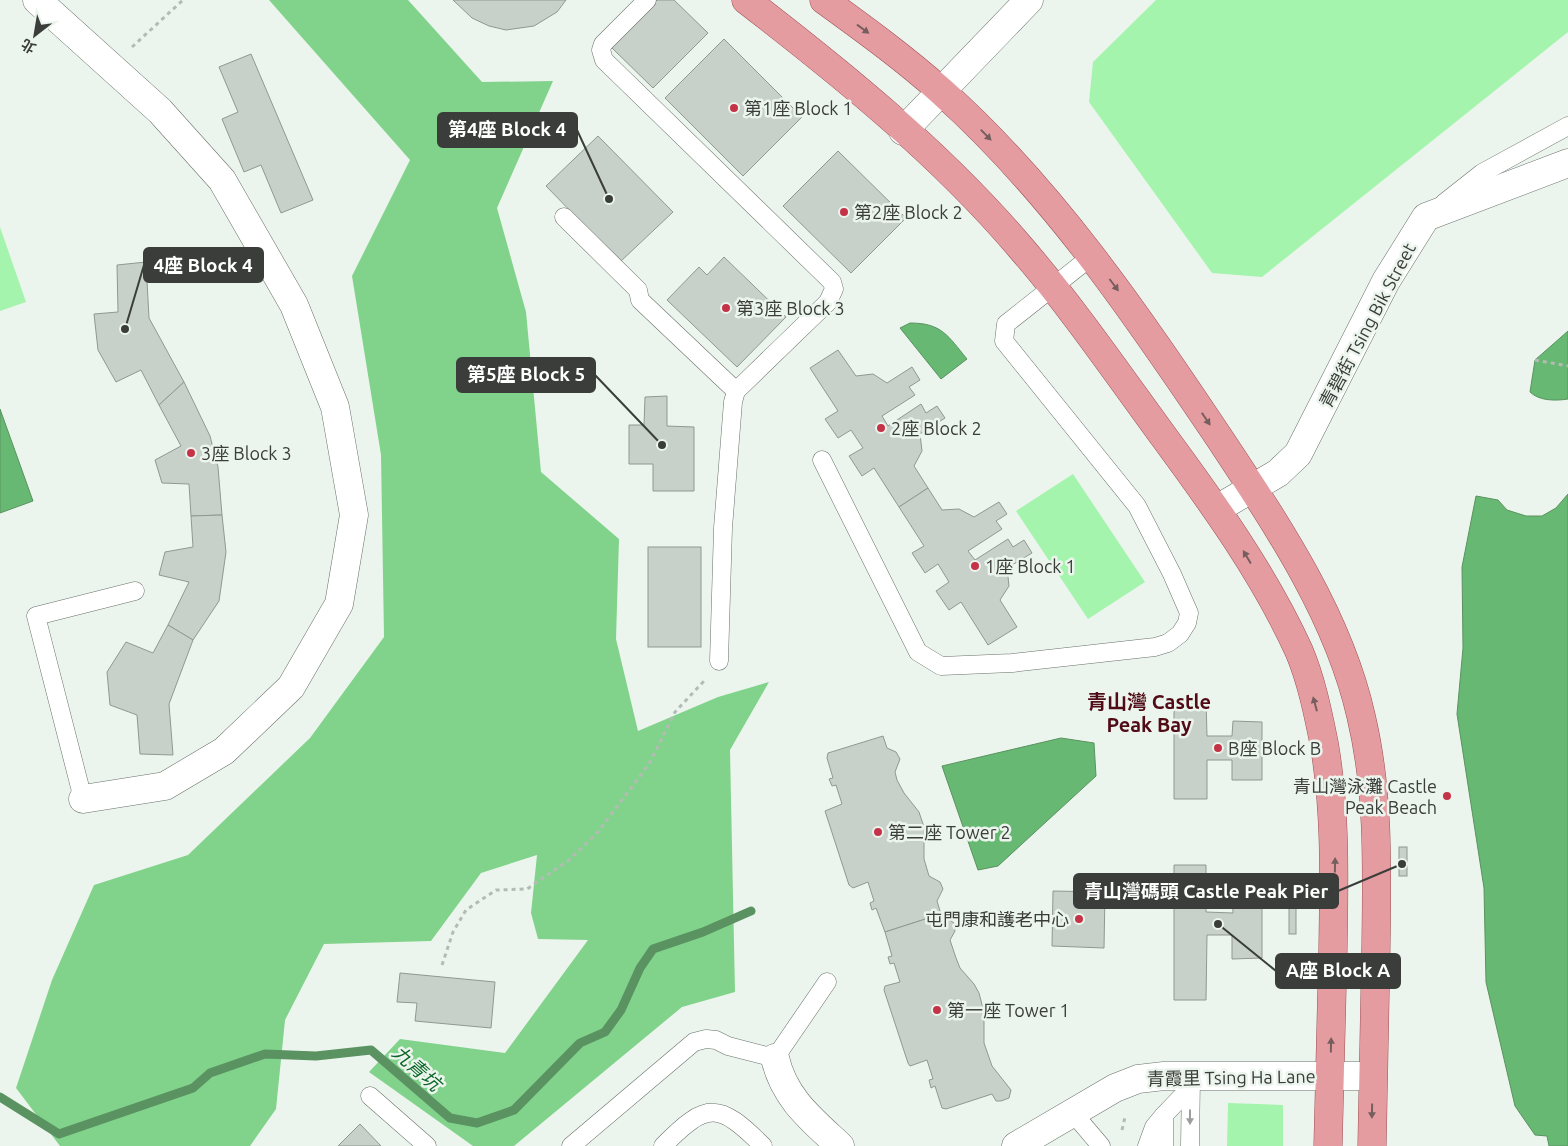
<svg xmlns="http://www.w3.org/2000/svg" width="1568" height="1146" font-family="Ubuntu,'Noto Sans TC',sans-serif">
<style>
.green{fill:#a4f4ad}
.forest{fill:#81d38b}
.water{fill:#67b872;stroke:#5a9361}
.lines{fill:none;stroke-linecap:round;stroke-linejoin:round}
.stream{stroke:#5a9361;stroke-width:9}
.building{fill:#c8d1c9;stroke:#909890}
.lane-casing{stroke:#69716a;stroke-width:19}
.street-casing{stroke:#69716a;stroke-width:29}
.primary-casing{stroke:#9d5055;stroke-width:29}
.path{stroke:#b3bbb4;stroke-width:3;stroke-dasharray:4 4;stroke-linecap:butt}
.lane{stroke:#fff;stroke-width:18}
.street{stroke:#fff;stroke-width:28}
.primary{stroke:#e59ca1;stroke-width:28}
.oneway{fill:#765e5e}
.oneway2{fill:#9c9e9c}
.poi-dot{fill:#c43347;stroke:#ecf5ed;stroke-width:2}
.labels{text-anchor:middle;dominant-baseline:central;stroke-width:5;stroke-linejoin:round;paint-order:stroke}
.poi-label{font-size:18px;fill:#3a3d3a;stroke:#ecf5ed;text-anchor:start}
.street-label{font-size:18px;fill:#3a3d3a;stroke:#ecf5ed}
.water-label{font-size:19px;font-style:italic;fill:#0a6626;stroke:#ecf5ed}
.quarter-label{font-size:20px;font-weight:bold;fill:#500b16;stroke:#ecf5ed}
.leader{fill:none;stroke:#3a3d3a;stroke-width:2}
.callout-dot{fill:#3a3d3a;stroke:#ecf5ed;stroke-width:2}
.callout{fill:#3a3d3a;stroke:#3a3d3a;stroke-width:2}
.callout-label{font-size:19px;text-anchor:middle;font-weight:bold;fill:#fff}
</style>
<rect width="100%" height="100%" fill="#ecf5ed"/>
<g class="green">
<polygon points="1156,0 1568,0 1568,32 1262,277 1212,273 1089,102 1093,62"/>
<polygon points="0,227 26,302 0,311"/>
<polygon points="1073,474 1145,582 1088,619 1016,511"/>
<polygon points="1228,1103 1283,1105 1283,1146 1227,1146"/>
</g>
<polygon class="forest" points="269,0 408,0 482,82 553,81 497,208 526,312 541,472 619,539 616,639 638,731 718,697 769,682 730,750 735,992 682,1007 514,1146 473,1146 369,1072 400,1039 505,1053 588,940 538,939 531,913 537,855 481,873 431,941 324,944 285,1020 276,1109 250,1146 60,1146 16,1088 52,980 94,885 188,855 310,738 384,637 381,455 352,276 410,160"/>
<g class="water">
<path d="M910,323C942,323 948,336 967,359L941,379L900,328Z"/>
<path d="M1568,331V399C1556,401 1539,401 1530,392L1535,360Z"/>
<polygon points="0,409 33,501 0,513"/>
<polygon points="1568,494 1568,1146 1549,1146 1547,1136 1535,1135 1515,1106 1486,982 1484,888 1457,714 1463,648 1462,567 1476,496 1498,500 1507,510 1526,516 1542,516 1556,508"/>
<polygon points="1061,738 1094,743 1096,776 998,866 978,870 942,766"/>
</g>
<g class="lines">
<polyline class="stream" points="0,1097 59,1134 193,1088 210,1073 265,1054 316,1056 371,1050 450,1118 477,1123 514,1110 580,1043 605,1032 621,1010 640,968 653,949 703,932 751,911"/>
</g>
<g class="building">
<polygon points="453,0 566,0 557,12 534,26 506,30 489,26 472,18"/>
<polygon points="657,0 674,0 708,33 653,88 611,47"/>
<polygon points="724,39 802,117 743,176 665,98"/>
<polygon points="251,54 313,200 281,213 261,165 244,172 222,119 238,112 219,67"/>
<polygon points="598,136 673,212 620,262 546,186"/>
<polygon points="838,151 906,218 851,273 783,206"/>
<polygon points="724,257 786,317 737,367 667,300 699,267 707,275"/>
<polygon points="146,262 149,318 184,382 159,405 141,370 116,382 98,350 94,314 118,312 117,265"/>
<polygon points="838,350 856,376 873,374 887,383 912,367 920,380 909,387 915,395 882,416 888,426 921,404 926,413 937,406 945,418 920,434 922,451 914,466 928,488 899,507 874,468 862,476 849,456 863,448 851,430 838,438 825,419 838,411 810,368"/>
<polygon points="184,382 210,436 218,467 222,515 191,516 189,484 162,483 155,460 181,446 159,405"/>
<polygon points="667,396 667,426 694,427 694,491 653,491 653,464 629,464 629,425 644,425 645,397"/>
<polygon points="928,488 942,510 959,509 974,517 999,502 1007,514 996,521 1002,529 968,551 975,560 1008,539 1013,547 1024,540 1032,553 1007,568 1009,586 1000,600 1017,627 988,645 961,602 949,610 936,591 949,582 938,564 925,573 912,553 924,546 899,507"/>
<polygon points="222,515 226,552 219,601 193,640 168,625 189,582 159,575 165,552 193,547 191,516"/>
<rect x="648" y="547" width="53" height="100"/>
<polygon points="168,625 193,640 169,704 173,755 140,754 137,715 110,705 107,672 126,642 153,653"/>
<polygon points="1174,699 1206,699 1207,736 1232,736 1233,721 1262,722 1262,780 1232,780 1232,760 1207,760 1207,799 1174,799"/>
<polygon points="883,736 887,748 896,752 900,759 895,772 897,780 904,793 919,812 924,827 924,859 929,876 940,882 943,889 937,901 941,914 885,932 876,908 872,910 870,903 874,901 868,882 853,888 849,885 825,811 842,804 836,785 832,786 829,779 833,778 827,758 828,753"/>
<rect x="1399" y="847" width="8" height="29"/>
<polygon points="1174,865 1206,865 1206,912 1233,913 1232,887 1262,887 1262,958 1232,959 1232,935 1207,935 1206,1000 1174,1000"/>
<polygon points="1053,891 1105,892 1104,948 1052,946"/>
<rect x="1289" y="897" width="7" height="37"/>
<polygon points="941,914 954,923 955,931 950,940 956,958 960,968 974,984 979,993 984,1012 984,1043 992,1066 1011,1090 1009,1098 1001,1101 996,1101 992,1094 946,1109 942,1108 935,1086 931,1088 929,1080 933,1079 927,1060 910,1066 908,1063 884,990 885,986 900,982 894,963 890,964 888,957 892,956 885,932"/>
<polygon points="400,973 495,982 491,1028 415,1021 417,1003 397,1002"/>
<polygon points="360,1124 381,1146 338,1146"/>
</g>
<g class="lines">
<defs>
<g id="lane">
<polyline points="647,0 603,44 601,50 604,60 832,282 834,289 828,302 736,391 733,402 723,528 719,661"/>
<polyline points="1444,203 1482,173 1568,126"/>
<polyline points="564,217 638,290 640,300 736,391"/>
<polyline points="822,460 918,652 941,666 1012,663 1155,647 1168,643 1180,634 1187,623 1189,613 1172,574 1137,506 1004,341 1006,324 1092,256"/>
<polyline points="83,799 36,616 135,591"/>
<polyline points="370,1096 427,1146"/>
<polyline points="1073,1113 1101,1146"/>
<polyline points="571,1146 694,1042 706,1039 716,1040 728,1046 775,1058 827,982"/>
<path d="M663,1146C707,1101 719,1102 763,1146"/>
<polyline points="1147,1146 1154,1127 1164,1115"/>
<polyline points="1164,1146 1164,1115 1190,1088"/>
<polyline points="1190,1146 1191,1077"/>
</g>
<g id="street">
<polyline points="37,0 160,111 222,180 294,305 335,407 354,515 339,604 291,687 224,751 165,786 83,799"/>
<polyline points="903,131 1029,0"/>
<polyline points="1217,509 1278,473 1298,454 1386,281 1426,217 1568,163"/>
<path d="M775,1058C784,1098 811,1119 840,1146"/>
<polyline points="1016,1146 1115,1088 1138,1079 1164,1076 1373,1076"/>
</g>
<g id="primary">
<path d="M746,0C842,74 941,154 1020,247C1072,307 1117,373 1164,437C1214,505 1264,574 1299,651C1311,679 1318,713 1324,743C1336,811 1334,879 1333,948C1331,1014 1330,1080 1328,1146"/>
<path d="M824,0C864,29 904,58 941,91C1052,190 1136,314 1218,436C1275,522 1338,614 1361,716C1379,791 1377,868 1376,944C1375,1011 1373,1079 1372,1146"/>
</g>
</defs>
<use href="#lane" class="lane-casing"/>
<use href="#street" class="street-casing"/>
<use href="#primary" class="primary-casing"/>
<g class="path">
<polyline points="132,47 183,0"/>
<polyline points="1535,360 1568,366"/>
<polyline points="442,965 453,932 466,910 496,890 527,889 569,860 597,833 649,764 675,712 704,681"/>
<polyline points="1122,1130 1125,1117"/>
</g>
<use href="#lane" class="lane"/>
<use href="#street" class="street"/>
<use href="#primary" class="primary"/>
</g>
<defs><path id="oneway-solid" d="M-6-.8H1V-3.2L6.5 0L1 3.2V.8H-6Z" transform="scale(1.25)"/></defs>
<g class="oneway">
<use href="#oneway-solid" transform="translate(863 29) rotate(36)"/>
<use href="#oneway-solid" transform="translate(986 135) rotate(46)"/>
<use href="#oneway-solid" transform="translate(1114 285) rotate(53)"/>
<use href="#oneway-solid" transform="translate(1206 419) rotate(56)"/>
<use href="#oneway-solid" transform="translate(1247 557) rotate(-121)"/>
<use href="#oneway-solid" transform="translate(1315 704) rotate(-105)"/>
<use href="#oneway-solid" transform="translate(1335 865) rotate(-89)"/>
<use href="#oneway-solid" transform="translate(1331 1045) rotate(-89)"/>
<use href="#oneway-solid" transform="translate(1372 1111) rotate(91)"/>
</g>
<use class="oneway2" href="#oneway-solid" transform="translate(1190 1117) rotate(90)"/>
<g class="poi-dot">
<circle cx="734" cy="108" r="5"/>
<circle cx="844" cy="212" r="5"/>
<circle cx="726" cy="308" r="5"/>
<circle cx="881" cy="428" r="5"/>
<circle cx="191" cy="453" r="5"/>
<circle cx="975" cy="566" r="5"/>
<circle cx="1218" cy="748" r="5"/>
<circle cx="1447" cy="796" r="5"/>
<circle cx="878" cy="832" r="5"/>
<circle cx="1079" cy="919" r="5"/>
<circle cx="937" cy="1010" r="5"/>
</g>
<g class="labels">
<g class="poi-label">
<text x="744" y="108">第1座 Block 1</text>
<text x="854" y="212">第2座 Block 2</text>
<text x="736" y="308">第3座 Block 3</text>
<text x="891" y="428">2座 Block 2</text>
<text x="201" y="453">3座 Block 3</text>
<text x="985" y="566">1座 Block 1</text>
<text x="1228" y="748">B座 Block B</text>
<text x="1437" y="786" text-anchor="end">青山灣泳灘 Castle<tspan x="1437" dy="21">Peak Beach</tspan></text>
<text x="888" y="832">第二座 Tower 2</text>
<text x="1069" y="919" text-anchor="end">屯門康和護老中心</text>
<text x="947" y="1010">第一座 Tower 1</text>
</g>
<g class="street-label">
<text transform="translate(1367 325) rotate(-62)">青碧街 Tsing Bik Street</text>
<text transform="translate(1231 1077) rotate(-1)">青霞里 Tsing Ha Lane</text>
</g>
<g class="water-label">
<text transform="translate(417 1068) rotate(41)">九青坑</text>
</g>
<g class="quarter-label">
<text x="1149" y="701">青山灣 Castle<tspan x="1149" dy="23">Peak Bay</tspan></text>
</g>
</g>
<path class="leader" d="M609 199L577 130M125 329L144 265M662 445L595 375M1402 864L1338 891M1218 924L1276 971"/>
<g class="callout-dot">
<circle cx="609" cy="199" r="5"/>
<circle cx="125" cy="329" r="5"/>
<circle cx="662" cy="445" r="5"/>
<circle cx="1402" cy="864" r="5"/>
<circle cx="1218" cy="924" r="5"/>
</g>
<g class="callout">
<rect x="438" y="113" width="139" height="34" rx="5"/>
<rect x="144" y="248" width="119" height="34" rx="5"/>
<rect x="457" y="358" width="138" height="34" rx="5"/>
<rect x="1074" y="874" width="264" height="34" rx="5"/>
<rect x="1276" y="954" width="124" height="34" rx="5"/>
</g>
<g class="callout-label">
<text x="507" y="136">第4座 Block 4</text>
<text x="203" y="272">4座 Block 4</text>
<text x="526" y="381">第5座 Block 5</text>
<text x="1206" y="898">青山灣碼頭 Castle Peak Pier</text>
<text x="1338" y="977">A座 Block A</text>
</g>
<g transform="translate(35 35) rotate(211)" stroke="#ecf5ed" stroke-width="4" paint-order="stroke">
<path d="M0-4L9 19L0 12L-9 19Z" fill="#3a3d3a"/>
<text y="-8" font-size="14" font-weight="bold" text-anchor="middle" fill="#3a3d3a">北</text>
</g>
</svg>
